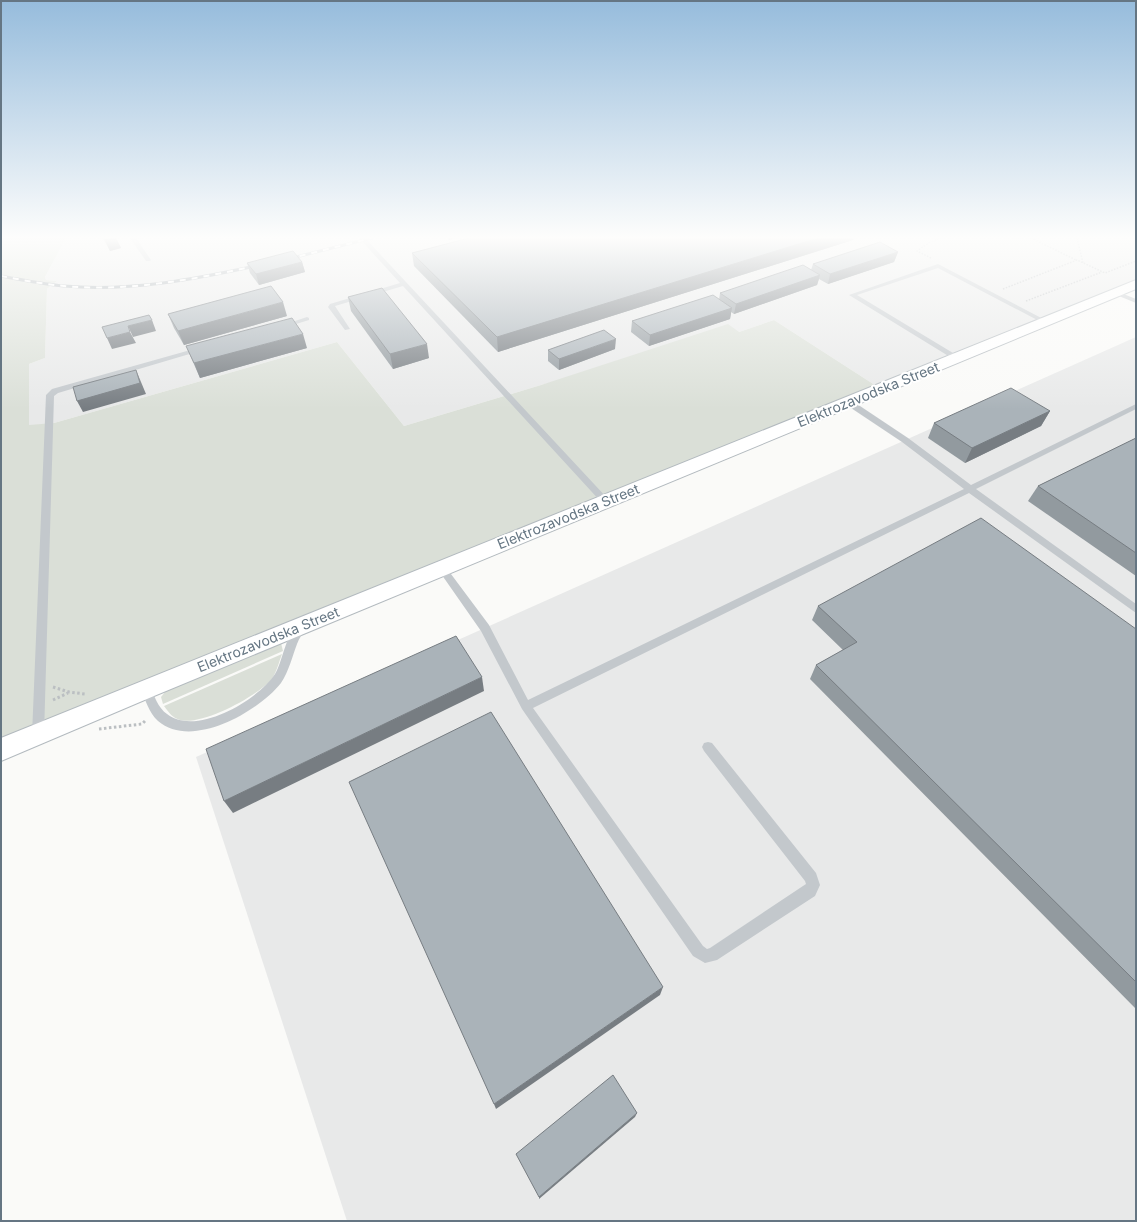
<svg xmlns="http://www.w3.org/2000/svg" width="1137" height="1222" font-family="Inter,sans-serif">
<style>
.built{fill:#e8e9e9}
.green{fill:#dadfd7}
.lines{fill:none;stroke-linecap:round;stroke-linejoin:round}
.secondary-casing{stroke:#b3babf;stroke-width:2}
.path-far1{stroke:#bbbfc2;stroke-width:1.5;stroke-dasharray:1.5 1.5;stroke-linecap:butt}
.path{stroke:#bbbfc2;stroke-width:3;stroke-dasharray:2.5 2.5;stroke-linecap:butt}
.lane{fill:#c3c8cc;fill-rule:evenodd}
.secondary{fill:#fff;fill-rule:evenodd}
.rail-casing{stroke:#a2aab0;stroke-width:3}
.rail{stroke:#fff;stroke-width:2;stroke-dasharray:6;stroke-linecap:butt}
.wall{fill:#929a9f}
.shaded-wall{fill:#777d82}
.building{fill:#aab3b9;stroke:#777d82}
.labels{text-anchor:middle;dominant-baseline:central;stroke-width:4;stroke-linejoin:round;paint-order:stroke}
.street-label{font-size:14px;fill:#657683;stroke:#fff}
</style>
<rect width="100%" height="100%" fill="#fafaf8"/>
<g class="built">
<polygon points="66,238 1136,238 1136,284 881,389 774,320 739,332 541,385 404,426 337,342 54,423 29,426 29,364 45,358 47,289 57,281 46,280 45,277"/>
<polygon points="1136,337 1136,1221 347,1221 196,757"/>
</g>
<g class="green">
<polygon points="1,238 66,238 45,277 46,280 57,281 47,289 45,358 29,364 29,425 54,423 337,342 404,426 541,385 728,324 739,332 774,320 881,389 1,750"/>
<polygon points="281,643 283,651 163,704 161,697 165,692 176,684"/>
<path d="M282,654C279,662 276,674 271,680C257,696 202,726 180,720C173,718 169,713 164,706Z"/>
</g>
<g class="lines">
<defs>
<polygon id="secondary" points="1136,280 1136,289 154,696 1,761 1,738"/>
</defs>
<use href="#secondary" class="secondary-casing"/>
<g class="path-far1">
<polyline points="1031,238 1076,260"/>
<polyline points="1077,238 1083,263"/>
<polyline points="1134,238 1136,243"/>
<polyline points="931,258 917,251 930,242 941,238"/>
<polyline points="1003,289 1077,260 1105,273 1136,261"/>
<polyline points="1026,301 1102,272"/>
</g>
<g class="path">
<polyline points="53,687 69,692 85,694"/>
<polyline points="53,700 68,693"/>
<polyline points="99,729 142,724 146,720"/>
</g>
<g class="lane">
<polygon points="130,238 136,238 151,260 150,261 146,261"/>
<polygon points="359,238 365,238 608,499 609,501 608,503 602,503 403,286 335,306 350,329 345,330 328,307 330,304 400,283"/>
<polygon points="938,264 1047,321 1048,322 1043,323 938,268 857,295 958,356 958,360 955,360 849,295"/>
<polygon points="1116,291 1136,299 1136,303 1114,294 1113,293"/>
<polygon points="307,317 309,318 309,320 283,328 280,326"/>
<polygon points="201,347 203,348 203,350 58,393 54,396 44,735 42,739 38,740 34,739 32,735 46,395 52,389"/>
<polygon points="845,400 851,400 908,438 971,485 1136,404 1136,409 976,489 1136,604 1136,613 969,493 533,708 703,946 707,949 710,948 806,884 805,881 704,751 702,747 704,743 708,742 712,743 816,873 820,885 815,896 717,960 705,963 693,956 522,709 481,631 437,568 439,566 445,566 489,625 528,700 964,489 902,442 845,404"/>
<path d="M301,624L305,625L306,628C303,633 299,638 297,644C292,657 289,671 281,683C258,712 192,750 158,721C149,713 145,699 141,689L142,686L146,684L150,686C154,695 158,708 167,714C196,737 258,700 275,674C283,662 286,629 301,624Z"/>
</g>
<use href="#secondary" class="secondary"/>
<defs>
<g id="rail">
<polyline points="288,259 372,238"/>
<path d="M1,276C22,280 43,284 64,286C130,292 196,279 260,265"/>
</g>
</defs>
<use href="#rail" class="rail-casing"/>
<use href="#rail" class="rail"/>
</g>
<g class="wall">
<polygon points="103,238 116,238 121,248 110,251"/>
<polygon points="853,240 498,352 414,266 412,253"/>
<polygon points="898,252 894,262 828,284 819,279 817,285 734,314 731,312 730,319 649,346 631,332 632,321 719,300 720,293 811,270 813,264"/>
<polygon points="302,262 305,272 259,285 250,273 247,263"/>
<polygon points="348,297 429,358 393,369 351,311"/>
<polygon points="168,314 287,316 184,345 174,328"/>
<polygon points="186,346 307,348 200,378"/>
<polygon points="615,349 559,370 548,361 548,350"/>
<polygon points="1050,411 1041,426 965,463 928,438 934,423"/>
<polygon points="1136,438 1136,576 1028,501 1038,486"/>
<polygon points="818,606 1136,629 1136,1009 810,679 816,665 843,650 812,620"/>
</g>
<g class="shaded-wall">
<polygon points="114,238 116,238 121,248 110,251 105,240"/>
<polygon points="448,238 456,238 449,240"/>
<polygon points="818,238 854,238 853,240 498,352 497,337"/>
<polygon points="898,252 894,262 828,284 830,274"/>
<polygon points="302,262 305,272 259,285 256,274"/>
<polygon points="820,275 817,285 734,314 736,304"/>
<polygon points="283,302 287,316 184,345 178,331"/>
<polygon points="732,308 730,319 649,346 650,335"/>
<polygon points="152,320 156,331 133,337 128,326"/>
<polygon points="130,332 136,343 112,349 107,338"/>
<polygon points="303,334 307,348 200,378 194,363"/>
<polygon points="616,339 615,349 559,370 559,359"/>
<polygon points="427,344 429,358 393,369 390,354"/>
<polygon points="136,370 146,394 83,412 77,401"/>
<polygon points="1050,411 1041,426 965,463 972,448"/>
<polygon points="482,677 484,691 233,813 224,801"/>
<polygon points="663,987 660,995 496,1109 494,1104"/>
<polygon points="637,1113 635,1117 539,1199 539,1197"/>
</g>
<g class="building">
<polygon points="104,238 114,238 105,240"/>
<polygon points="469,238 818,238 497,337 412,253"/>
<polygon points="880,242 898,252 830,274 813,264"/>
<polygon points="293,251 302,262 256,274 247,263"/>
<polygon points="803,265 820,275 736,304 720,293"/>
<polygon points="271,286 283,302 178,331 168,314"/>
<polygon points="382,288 427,344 390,354 348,297"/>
<polygon points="713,295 732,308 650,335 632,321"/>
<polygon points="149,315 152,320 128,326 130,332 107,338 102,327"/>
<polygon points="292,318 303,334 194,363 186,346"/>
<polygon points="604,330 616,339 559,359 548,350"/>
<polygon points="136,370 140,383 77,401 73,387"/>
<polygon points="1011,388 1050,411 972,448 934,423"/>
<polygon points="1136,438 1136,553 1038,486"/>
<polygon points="981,518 1136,629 1136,982 816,665 857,642 818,606"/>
<polygon points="456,636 482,677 224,801 206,749"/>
<polygon points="491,712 663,987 494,1104 349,782"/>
<polygon points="613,1075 637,1113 539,1197 516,1154"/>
</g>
<linearGradient id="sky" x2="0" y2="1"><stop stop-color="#96bcdc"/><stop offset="0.58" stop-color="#fdfdfc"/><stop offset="1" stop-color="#fdfdfc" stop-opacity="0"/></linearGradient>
<rect width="1137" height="409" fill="url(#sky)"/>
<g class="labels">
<g class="street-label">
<text transform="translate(868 394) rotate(-22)">Elektrozavodska Street</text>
<text transform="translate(568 516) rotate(-22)">Elektrozavodska Street</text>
<text transform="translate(268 639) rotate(-22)">Elektrozavodska Street</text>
</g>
</g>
<rect width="1137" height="1222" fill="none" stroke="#657683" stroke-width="4"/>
</svg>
